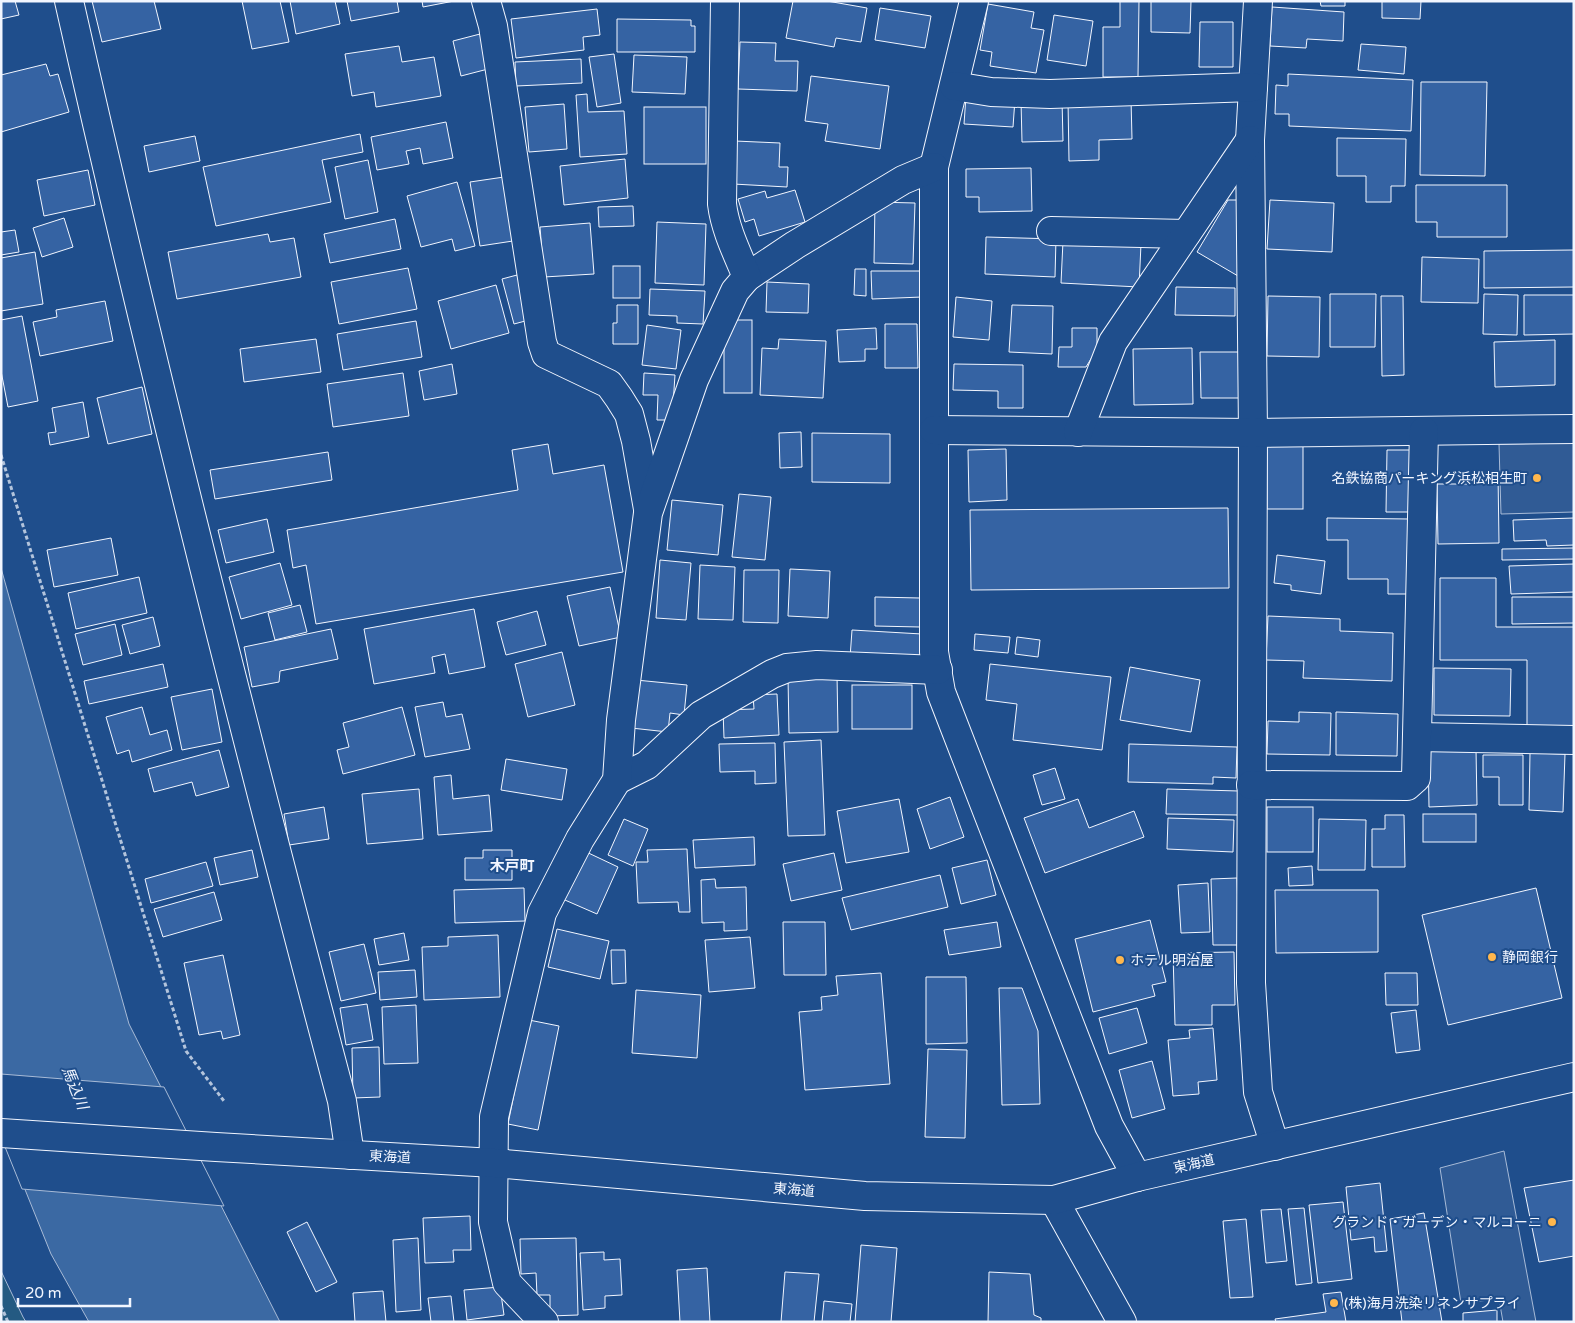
<svg xmlns="http://www.w3.org/2000/svg" width="1575" height="1323" font-family="'Varela Round','Noto Sans JP',sans-serif">
<style>
.green{fill:#245a82;stroke:#a8bbd7}
.parking{fill:#305b95;stroke:#a8bbd7}
.water{fill:#3b69a3;stroke:#a8bbd7}
.pier{fill:#1f4e8c;stroke:#a8bbd7}
.building{fill:#3563a3;stroke:#f2f6ff}
.lines{fill:none;stroke-linecap:round;stroke-linejoin:round}
.minor-casing{stroke:#f2f6ff;stroke-width:30}
.highway-casing{stroke:#f2f6ff;stroke-width:30}
.path{stroke:#b3c4dc;stroke-width:3;stroke-dasharray:4 2.5;stroke-linecap:butt}
.minor{stroke:#1f4e8c;stroke-width:28}
.highway{stroke:#1f4e8c;stroke-width:28}
.poi-dot{fill:#ffb74d;stroke:#1f4e8c;stroke-width:2}
.labels{text-anchor:middle;dominant-baseline:central;stroke-width:4;stroke-linejoin:round;paint-order:stroke}
.poi-label{font-size:14px;fill:#f2f6ff;stroke:#1f4e8c;text-anchor:start}
.street-label{font-size:14px;fill:#f2f6ff;stroke:#1f4e8c}
.neighbourhood-label{font-size:15px;font-weight:bold;fill:#f2f6ff;stroke:#1f4e8c}
.water-label{font-size:15px;font-style:italic;fill:#f2f6ff;stroke:#1f4e8c}
</style>
<rect width="100%" height="100%" fill="#1f4e8c"/>
<polygon class="green" points="1,1271 23,1317 26,1322 1,1322"/>
<g class="parking">
<polygon points="1574,443 1574,512 1501,514 1499,444"/>
<polygon points="1504,1151 1536,1322 1503,1322 1499,1299 1461,1303 1440,1168"/>
</g>
<polygon class="water" points="1,568 129,1024 280,1322 89,1322 51,1254 1,1130"/>
<polygon class="pier" points="1,1074 164,1087 224,1206 22,1189 1,1137"/>
<g class="building">
<polygon points="1,1 15,1 19,15 1,19"/>
<polygon points="92,1 154,1 161,29 102,42"/>
<polygon points="242,1 280,1 289,42 252,49"/>
<polygon points="290,1 335,1 340,24 296,34"/>
<polygon points="347,1 397,1 399,12 351,21"/>
<polygon points="422,1 454,1 423,7"/>
<polygon points="793,1 827,1 867,8 861,42 836,38 834,47 786,38"/>
<polygon points="1120,1 1139,1 1138,77 1103,77 1103,27 1120,27"/>
<polygon points="1151,1 1191,1 1190,33 1151,32"/>
<polygon points="1320,1 1345,1 1345,6 1321,6"/>
<polygon points="1382,1 1421,1 1420,19 1382,18"/>
<polygon points="988,4 1034,12 1031,28 1044,30 1036,73 990,66 992,52 980,50"/>
<polygon points="1272,7 1344,12 1343,41 1307,39 1306,48 1270,46"/>
<polygon points="880,8 931,16 925,48 875,40"/>
<polygon points="597,9 600,35 583,37 584,50 516,58 511,19"/>
<polygon points="1054,15 1093,21 1086,66 1047,60"/>
<polygon points="617,19 691,20 691,26 695,26 695,52 617,52"/>
<polygon points="1200,22 1233,22 1233,67 1199,67"/>
<polygon points="480,34 488,69 461,76 453,41"/>
<polygon points="740,42 776,43 775,61 798,61 797,91 738,89"/>
<polygon points="1361,44 1406,47 1404,74 1358,70"/>
<polygon points="399,46 402,62 434,57 441,96 376,107 374,92 352,96 345,54"/>
<polygon points="614,54 621,103 597,107 589,57"/>
<polygon points="634,55 687,57 685,94 632,92"/>
<polygon points="581,59 582,83 516,86 515,62"/>
<polygon points="46,64 50,76 58,74 69,112 1,132 1,75"/>
<polygon points="1288,74 1413,80 1411,131 1289,126 1289,114 1275,114 1276,85 1288,86"/>
<polygon points="811,76 889,86 880,149 825,141 828,124 805,121"/>
<polygon points="1421,82 1487,82 1485,176 1420,175"/>
<polygon points="587,94 588,112 624,111 627,154 580,157 576,95"/>
<polygon points="966,96 1015,99 1013,127 964,124"/>
<polygon points="1062,99 1063,141 1022,142 1021,101"/>
<polygon points="1131,99 1132,139 1099,140 1099,160 1069,161 1068,101"/>
<polygon points="564,104 567,149 529,152 525,107"/>
<rect x="644" y="107" width="62" height="57"/>
<polygon points="446,122 453,158 423,164 420,148 406,151 409,164 377,170 371,137"/>
<polygon points="360,134 363,152 322,160 331,202 216,226 203,167"/>
<polygon points="195,136 200,161 149,172 144,146"/>
<polygon points="1337,138 1406,139 1405,186 1391,186 1391,202 1366,202 1366,176 1337,176"/>
<polygon points="735,141 780,143 779,167 788,167 787,187 733,184"/>
<polygon points="625,159 628,198 564,205 560,166"/>
<polygon points="368,160 378,212 345,219 335,167"/>
<polygon points="1031,168 1032,211 979,212 979,197 966,197 966,169"/>
<polygon points="88,170 95,205 44,216 37,180"/>
<polygon points="504,177 513,241 480,246 470,182"/>
<polygon points="457,182 475,246 455,251 452,239 421,247 407,196"/>
<polygon points="1416,185 1507,185 1507,237 1437,237 1437,222 1416,222"/>
<polygon points="795,190 805,222 759,236 754,219 745,222 738,199 765,191 767,198"/>
<polygon points="1228,200 1240,200 1238,276 1197,252"/>
<polygon points="1270,200 1334,203 1332,252 1267,249"/>
<polygon points="875,202 915,203 913,264 874,263"/>
<polygon points="633,206 634,226 599,227 598,207"/>
<polygon points="64,218 73,247 42,257 33,228"/>
<polygon points="395,219 401,249 330,263 324,234"/>
<polygon points="657,222 706,224 704,285 655,283"/>
<polygon points="590,223 594,274 544,277 540,227"/>
<polygon points="15,230 19,252 1,255 1,232"/>
<polygon points="268,234 270,242 294,238 301,277 177,299 168,252"/>
<polygon points="986,237 1056,239 1055,277 985,274"/>
<polygon points="1063,241 1141,244 1139,287 1061,283"/>
<polygon points="1574,250 1574,287 1484,288 1484,251"/>
<polygon points="35,252 43,304 1,311 1,258"/>
<polygon points="1422,257 1479,259 1478,303 1421,302"/>
<rect x="613" y="266" width="27" height="32"/>
<polygon points="408,268 417,309 339,324 331,282"/>
<polygon points="855,269 866,269 866,296 854,295"/>
<polygon points="871,271 922,271 922,297 872,299"/>
<polygon points="517,275 529,320 514,324 502,279"/>
<polygon points="767,282 809,284 808,313 766,312"/>
<polygon points="496,285 509,333 451,349 438,301"/>
<polygon points="1176,287 1235,288 1235,316 1175,315"/>
<polygon points="650,289 705,291 703,324 677,323 677,316 649,315"/>
<polygon points="1330,294 1376,294 1375,347 1330,347"/>
<polygon points="1484,294 1518,295 1517,335 1483,334"/>
<polygon points="1524,295 1574,295 1574,334 1524,335"/>
<polygon points="1268,296 1320,297 1319,357 1267,356"/>
<polygon points="1381,296 1403,296 1404,375 1382,376"/>
<polygon points="956,297 992,301 989,340 953,337"/>
<polygon points="105,301 113,341 40,356 33,322 57,317 56,310"/>
<polygon points="617,305 638,305 638,344 613,344 613,323 617,323"/>
<polygon points="1012,305 1053,306 1052,354 1009,352"/>
<polygon points="22,316 38,401 8,407 1,371 1,320"/>
<rect x="724" y="320" width="28" height="73"/>
<polygon points="416,321 422,357 343,370 337,334"/>
<polygon points="885,324 917,324 918,368 885,368"/>
<polygon points="647,325 681,330 676,369 642,365"/>
<polygon points="876,328 877,349 865,349 865,361 839,362 837,330"/>
<polygon points="1072,328 1097,328 1097,349 1086,367 1058,367 1059,347 1072,347"/>
<polygon points="316,339 321,372 244,382 240,349"/>
<polygon points="779,339 826,341 823,398 760,395 762,348 778,349"/>
<polygon points="1555,340 1555,385 1495,387 1494,342"/>
<polygon points="1192,348 1193,404 1134,405 1133,349"/>
<polygon points="1200,352 1245,352 1245,398 1201,398"/>
<polygon points="452,364 457,394 424,400 419,371"/>
<polygon points="954,364 1023,365 1023,408 998,408 998,391 953,390"/>
<polygon points="403,373 409,416 333,427 327,384"/>
<polygon points="644,373 675,375 672,420 657,420 658,395 643,395"/>
<polygon points="142,387 152,434 108,444 97,398"/>
<polygon points="83,402 89,437 50,445 48,433 56,432 52,408"/>
<polygon points="801,432 802,467 780,468 779,433"/>
<polygon points="812,433 890,434 890,483 812,482"/>
<polygon points="548,444 553,474 604,465 623,572 316,624 306,565 293,568 287,530 518,490 512,450"/>
<rect x="1267" y="445" width="36" height="64"/>
<polygon points="1006,449 1007,500 969,502 968,450"/>
<polygon points="1387,450 1415,450 1414,512 1386,512"/>
<polygon points="328,452 332,480 215,499 210,470"/>
<polygon points="1498,473 1499,543 1438,544 1437,484 1467,484 1467,474"/>
<polygon points="739,494 771,497 765,560 732,557"/>
<polygon points="672,500 723,505 718,555 667,550"/>
<polygon points="1228,508 1229,588 971,590 970,510"/>
<polygon points="1327,518 1410,519 1410,594 1388,594 1388,579 1348,579 1348,540 1327,540"/>
<polygon points="1574,518 1574,545 1547,546 1546,540 1514,541 1513,520"/>
<polygon points="267,519 274,552 226,563 218,530"/>
<polygon points="111,538 118,575 54,587 47,550"/>
<polygon points="1574,548 1574,559 1502,560 1502,549"/>
<polygon points="1277,555 1325,561 1321,594 1291,590 1291,585 1274,583"/>
<polygon points="660,560 691,563 686,620 656,618"/>
<polygon points="280,563 292,605 241,619 229,577"/>
<polygon points="1574,564 1574,592 1511,594 1509,566"/>
<polygon points="700,565 735,567 733,620 698,619"/>
<polygon points="790,569 830,571 828,618 788,616"/>
<polygon points="744,570 779,570 778,623 743,622"/>
<polygon points="139,577 147,613 76,629 68,593"/>
<polygon points="1440,578 1496,578 1496,627 1574,627 1574,730 1527,730 1527,660 1440,660"/>
<polygon points="610,587 621,637 579,646 567,596"/>
<polygon points="875,597 920,598 920,627 875,626"/>
<polygon points="1512,597 1574,597 1574,623 1512,624"/>
<polygon points="300,605 307,632 275,640 268,613"/>
<polygon points="474,609 485,667 449,674 445,654 432,657 435,673 374,684 364,629"/>
<polygon points="537,611 546,645 506,655 497,622"/>
<polygon points="1268,616 1340,619 1340,631 1393,633 1392,681 1303,678 1304,661 1266,660"/>
<polygon points="153,617 160,646 130,654 122,625"/>
<polygon points="115,624 122,655 83,665 75,634"/>
<polygon points="331,629 338,659 280,671 279,682 252,687 244,647"/>
<polygon points="852,630 922,634 921,662 850,658"/>
<polygon points="975,634 1010,637 1008,653 974,650"/>
<polygon points="1017,637 1040,640 1038,657 1015,654"/>
<polygon points="562,652 575,705 528,717 515,664"/>
<polygon points="163,664 168,687 89,704 84,681"/>
<polygon points="990,664 1111,677 1102,750 1013,740 1017,704 986,700"/>
<polygon points="1130,667 1200,680 1191,732 1120,720"/>
<polygon points="1434,668 1511,669 1510,716 1434,715"/>
<polygon points="837,675 838,732 789,733 788,677"/>
<polygon points="636,680 687,685 684,715 670,713 668,732 631,728"/>
<rect x="852" y="685" width="60" height="44"/>
<polygon points="212,689 222,742 182,750 171,697"/>
<polygon points="777,694 779,735 724,738 723,710 754,709 753,695"/>
<polygon points="443,702 446,717 462,714 470,749 425,757 415,707"/>
<polygon points="142,707 150,735 167,730 172,750 132,762 129,750 117,754 106,717"/>
<polygon points="402,707 415,755 343,774 337,750 349,747 343,723"/>
<polygon points="1299,712 1331,713 1330,755 1267,754 1268,721 1299,722"/>
<polygon points="1336,712 1398,714 1397,756 1336,755"/>
<polygon points="821,740 825,835 788,836 784,742"/>
<polygon points="775,743 776,783 755,784 755,771 720,772 719,744"/>
<polygon points="1129,744 1237,747 1236,778 1213,777 1213,784 1128,782"/>
<polygon points="1428,749 1476,749 1477,805 1429,807"/>
<polygon points="219,750 229,787 196,796 192,782 154,792 148,769"/>
<polygon points="1530,753 1565,754 1563,812 1529,810"/>
<polygon points="1483,755 1523,755 1523,805 1499,805 1499,777 1483,777"/>
<polygon points="506,759 567,769 562,800 501,790"/>
<polygon points="1055,768 1065,799 1042,805 1033,775"/>
<polygon points="451,775 453,799 489,795 492,831 438,835 434,777"/>
<polygon points="419,789 423,839 367,844 362,794"/>
<polygon points="1167,789 1239,791 1238,815 1166,814"/>
<polygon points="950,797 964,837 930,849 917,809"/>
<polygon points="899,799 909,852 846,863 837,811"/>
<polygon points="1078,799 1089,828 1134,811 1144,837 1045,873 1024,818"/>
<polygon points="324,807 329,839 289,845 284,814"/>
<rect x="1267" y="807" width="46" height="45"/>
<rect x="1423" y="814" width="53" height="28"/>
<polygon points="1385,815 1404,815 1405,867 1372,867 1372,829 1385,829"/>
<polygon points="1168,818 1234,820 1233,852 1167,849"/>
<polygon points="624,819 648,829 633,866 608,855"/>
<polygon points="1319,819 1366,820 1365,870 1318,870"/>
<polygon points="754,837 755,865 695,868 693,840"/>
<polygon points="580,849 618,867 597,914 558,897"/>
<polygon points="687,849 690,912 679,912 678,902 638,903 636,862 648,862 647,850"/>
<polygon points="252,850 258,877 220,885 214,858"/>
<polygon points="483,850 512,850 512,880 465,880 465,858 483,858"/>
<polygon points="834,853 842,890 791,901 783,864"/>
<polygon points="987,860 996,895 961,904 952,868"/>
<polygon points="206,862 213,886 151,903 145,879"/>
<polygon points="1312,866 1313,885 1289,886 1288,868"/>
<polygon points="940,875 948,907 851,930 842,898"/>
<polygon points="1237,878 1239,945 1213,945 1211,879"/>
<polygon points="715,879 716,888 746,887 747,930 724,931 724,922 702,923 701,880"/>
<polygon points="1208,883 1210,932 1181,933 1178,885"/>
<polygon points="524,888 525,921 455,923 454,890"/>
<polygon points="1536,888 1562,998 1448,1025 1422,915"/>
<polygon points="1275,890 1378,890 1378,952 1276,953"/>
<polygon points="214,892 222,920 163,937 154,909"/>
<polygon points="1150,920 1166,982 1152,985 1155,996 1093,1012 1075,939"/>
<polygon points="783,922 825,922 826,975 784,975"/>
<polygon points="997,922 1001,947 949,955 944,930"/>
<polygon points="557,929 609,941 600,979 548,967"/>
<polygon points="404,933 409,960 379,965 374,939"/>
<polygon points="498,935 500,997 424,1000 422,947 448,946 448,937"/>
<polygon points="750,937 755,988 709,992 705,940"/>
<polygon points="364,944 376,993 341,1001 329,952"/>
<polygon points="611,950 625,950 626,983 612,984"/>
<polygon points="1234,952 1235,1005 1212,1005 1212,1025 1175,1025 1173,953"/>
<polygon points="223,955 240,1035 223,1039 221,1031 199,1035 184,963"/>
<polygon points="415,970 417,997 380,1000 378,972"/>
<polygon points="881,973 890,1084 805,1090 799,1012 822,1010 821,997 838,995 836,976"/>
<polygon points="1385,973 1417,973 1418,1005 1386,1005"/>
<polygon points="926,977 966,977 967,1043 926,1044"/>
<polygon points="999,988 1022,988 1038,1031 1040,1104 1002,1105"/>
<polygon points="636,990 701,995 697,1058 632,1053"/>
<polygon points="367,1004 373,1040 346,1045 340,1008"/>
<polygon points="416,1005 418,1063 384,1064 382,1007"/>
<polygon points="1137,1008 1147,1043 1109,1054 1099,1018"/>
<polygon points="1416,1010 1420,1050 1396,1053 1391,1013"/>
<polygon points="529,1020 559,1026 538,1130 508,1124"/>
<polygon points="1213,1028 1217,1080 1198,1082 1199,1094 1173,1096 1168,1040 1190,1038 1189,1030"/>
<polygon points="379,1047 380,1097 353,1098 352,1048"/>
<polygon points="928,1049 967,1050 965,1138 925,1137"/>
<polygon points="1152,1061 1165,1109 1132,1118 1119,1070"/>
<polygon points="1574,1180 1574,1256 1539,1262 1524,1188"/>
<polygon points="1380,1183 1387,1251 1375,1252 1374,1237 1351,1240 1346,1187"/>
<polygon points="1343,1202 1352,1279 1318,1283 1309,1205"/>
<polygon points="1304,1208 1312,1283 1296,1285 1288,1209"/>
<polygon points="1281,1209 1287,1261 1266,1263 1261,1210"/>
<polygon points="1424,1213 1442,1322 1402,1322 1390,1219"/>
<polygon points="470,1216 471,1250 453,1250 454,1262 425,1263 423,1218"/>
<polygon points="1246,1219 1253,1297 1230,1298 1223,1221"/>
<polygon points="307,1222 337,1282 316,1292 287,1232"/>
<polygon points="418,1238 421,1310 396,1312 393,1240"/>
<polygon points="576,1238 578,1315 550,1316 550,1295 537,1295 536,1273 521,1274 520,1239"/>
<polygon points="861,1245 897,1248 891,1322 855,1322"/>
<polygon points="604,1252 604,1260 620,1259 622,1295 605,1296 605,1308 583,1310 580,1253"/>
<polygon points="707,1268 710,1322 680,1322 677,1270"/>
<polygon points="785,1272 819,1274 814,1322 781,1322"/>
<polygon points="989,1272 1030,1274 1034,1315 1041,1318 1041,1322 988,1322"/>
<polygon points="500,1287 504,1315 467,1320 464,1290"/>
<polygon points="383,1291 386,1322 355,1322 353,1293"/>
<polygon points="1341,1292 1346,1322 1276,1322 1275,1319 1326,1312 1323,1294"/>
<polygon points="451,1296 454,1322 431,1322 428,1298"/>
<polygon points="824,1301 852,1304 850,1322 822,1322"/>
<polygon points="1497,1310 1497,1322 1463,1322 1463,1313"/>
</g>
<g class="lines">
<defs>
<g id="minor">
<path d="M69,1C152,370 245,736 342,1101L350,1155"/>
<polyline points="486,1 493,26 542,342 546,354 609,384 619,398 629,414 636,441 648,509"/>
<polyline points="974,1 934,167 934,652 941,692 1109,1126 1137,1177"/>
<polyline points="1258,1 1250,140 1253,433 1251,983 1258,1092 1275,1146"/>
<polyline points="954,86 991,92 1050,94 1253,87"/>
<polyline points="1051,231 1186,234"/>
<polyline points="747,277 795,245 903,180 934,167"/>
<polyline points="934,430 1253,433 1574,429"/>
<polyline points="1078,432 1113,342 1250,140"/>
<polyline points="1417,737 1574,740"/>
<polyline points="617,780 647,765 701,715 772,674 787,668 817,665 938,670"/>
<polyline points="1251,785 1407,786 1416,778 1424,431"/>
<polyline points="1054,1200 1122,1322"/>
<path d="M544,1322L507,1283L493,1222L494,1117L542,913L580,839L617,780L621,720L648,513L694,380L735,291L747,277C737,253 725,229 722,204L725,1"/>
</g>
<polyline id="highway" points="1,1133 216,1147 494,1163 865,1196 1054,1200 1137,1177 1574,1077"/>
</defs>
<use href="#minor" class="minor-casing"/>
<use href="#highway" class="highway-casing"/>
<g class="path">
<polyline points="1,455 186,1051 224,1101"/>
<polyline points="1,1306 8,1322"/>
</g>
<use href="#minor" class="minor"/>
<use href="#highway" class="highway"/>
</g>
<g class="poi-dot">
<circle cx="1537" cy="478" r="5"/>
<circle cx="1492" cy="957" r="5"/>
<circle cx="1120" cy="960" r="5"/>
<circle cx="1552" cy="1222" r="5"/>
<circle cx="1334" cy="1303" r="5"/>
</g>
<g class="labels">
<g class="poi-label">
<text x="1527" y="478" text-anchor="end">名鉄協商パーキング浜松相生町</text>
<text x="1502" y="957">静岡銀行</text>
<text x="1130" y="960">ホテル明治屋</text>
<text x="1542" y="1222" text-anchor="end">グランド・ガーデン・マルコーニ</text>
<text x="1344" y="1303">(株)海月洗染リネンサプライ</text>
</g>
<g class="street-label">
<text transform="translate(390 1157) rotate(3)">東海道</text>
<text transform="translate(1194 1164) rotate(-13)">東海道</text>
<text transform="translate(794 1190) rotate(5)">東海道</text>
</g>
<g class="neighbourhood-label">
<text x="512" y="866">木戸町</text>
</g>
<g class="water-label">
<text transform="translate(75 1088) rotate(68)">馬込川</text>
</g>
</g>
<rect width="1575" height="1323" fill="none" stroke="#f2f6ff" stroke-width="5"/>
<path d="M18 1298v8h112v-8" fill="none" stroke="#f2f6ff" stroke-width="2.5"/>
<text x="25" y="1298" font-size="15" fill="#f2f6ff" stroke="#1f4e8c" stroke-width="4" paint-order="stroke">20 m</text>
</svg>
